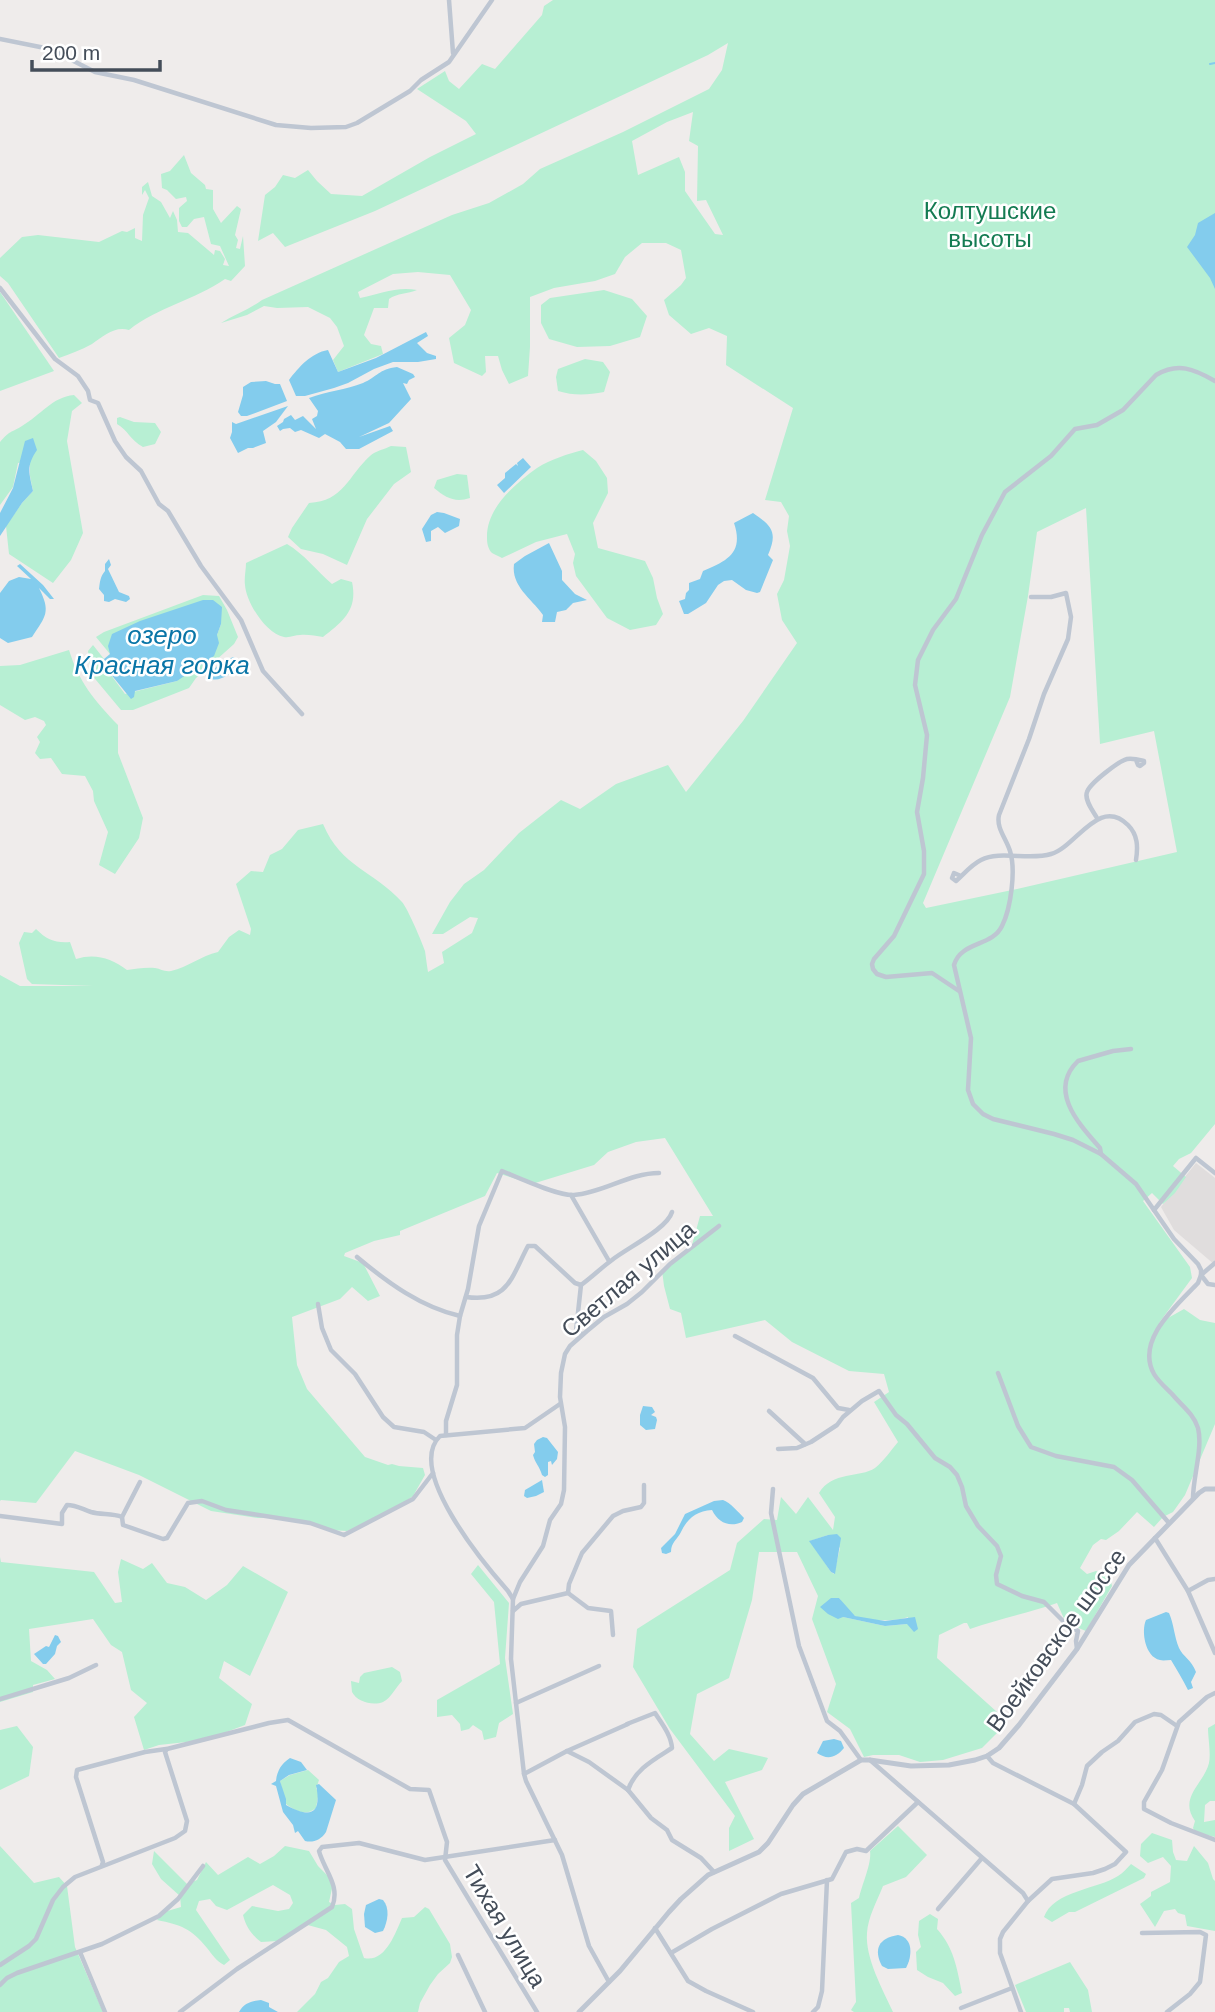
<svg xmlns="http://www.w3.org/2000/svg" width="1215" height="2012" font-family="Helvetica,sans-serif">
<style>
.education{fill:#e0dddd}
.green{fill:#b7efd3;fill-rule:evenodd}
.water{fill:#83cced}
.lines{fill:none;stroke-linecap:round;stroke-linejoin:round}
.stream{stroke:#83cced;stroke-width:2}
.minor{stroke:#bec6d2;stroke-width:4.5}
.tertiary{stroke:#bec6d2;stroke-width:5}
.labels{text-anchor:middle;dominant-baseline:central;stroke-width:5;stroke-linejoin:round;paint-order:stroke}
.park-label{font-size:24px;fill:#147b52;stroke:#fff}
.street-label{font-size:24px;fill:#444d59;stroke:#fff}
.water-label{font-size:26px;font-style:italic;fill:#0975a7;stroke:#fff}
</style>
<rect width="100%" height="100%" fill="#efeceb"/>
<polygon class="education" points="1196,1163 1215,1178 1215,1265 1174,1230 1161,1207"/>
<g class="green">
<path d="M553,0H1215V1124L1191,1153L1179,1159L1173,1166L1186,1177L1175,1193L1163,1204L1152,1193L1143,1201L1190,1267L1192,1278L1159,1323L1184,1309L1200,1320L1215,1323V1424L1185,1495L1173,1512L1163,1517L1154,1527L1137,1512L1119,1531L1106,1540L1101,1539L1093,1545L1080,1568L1087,1574L1096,1571L1110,1577L1112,1586L1086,1631L1066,1623L1057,1603C1028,1613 999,1619 970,1629L967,1623H964L939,1635L937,1658L997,1712L998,1732L982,1748L943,1760L920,1762L899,1755H873L864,1757L850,1729L827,1712L836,1684L812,1619L818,1596L797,1552H759L752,1600L729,1678L697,1694L690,1734L714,1761L729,1749L768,1758L762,1770L725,1782L754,1839L729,1851V1828L735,1816L670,1729L633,1667L637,1629L730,1570L737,1543L764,1519L777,1520L781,1497L796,1514L808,1497L833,1530L835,1517L819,1493C832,1471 860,1478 875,1468C884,1461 891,1450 898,1442L874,1402L889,1392L884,1374L849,1371L792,1342L765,1320L686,1338L681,1313L670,1309L664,1286L662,1270L692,1245L700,1216H713L665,1138L636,1142L608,1152L594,1165L532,1184L497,1173L485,1196L400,1231V1235L374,1241L345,1253L344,1256L363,1263L380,1296L368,1301L352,1287L340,1299L292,1317L297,1365L307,1389L365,1457L388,1465L392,1464L399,1466L423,1468L425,1475L413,1496L395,1509L347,1531L330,1530L286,1518H258L211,1511L139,1475L75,1451L36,1503L1,1500L0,1501V975L20,986H93L32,984L27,979L19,943L24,932L32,933L36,929C47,940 55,943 70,942L76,959C95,953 111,958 127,970C136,969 145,967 155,968C161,969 164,972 171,971C188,967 201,956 218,952L229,937L239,930L250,935L251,929L236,884L251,871L263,872L270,855L282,849L298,830L323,824C341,867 374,871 402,902C408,909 422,942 425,951C426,958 427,966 428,972L444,963L442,952L472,933L478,918L470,917L443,934H432L450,902L464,884L484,870L519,833L561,800L580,809L616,784L668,765L686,792L743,721L797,643L782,620L777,594L784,580L790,546L787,531L789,516L781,502L765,500L793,408L726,365L727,336L709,328L691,334L669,315L664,300L681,285L686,278L681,250L666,243H642L625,257L615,274L595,281L554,288L530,297V347L528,376L509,384L502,370L498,356H485L486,372L482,376L454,363L449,338L465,325L471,310L450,275L418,272L393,274L358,292L360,298C380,294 397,286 417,290C408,294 397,293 389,299L388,308H374L364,335L371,344L381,346L383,354L338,372L333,360L344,346L337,327L330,318L308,307L277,308L264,306L247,315L221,323C234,315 250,309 262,300L452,215L489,203L523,184L540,169L623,132L709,89L722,70L728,43L708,55L375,211L285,247L273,233L258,241L265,195L275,187L283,175L295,178L308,170L317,181L331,194L362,196L430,157L476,134L466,121L417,89L445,71L449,81L459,89L482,64L495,69L542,15L544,6ZM693,112L689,141L698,146L697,201L706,200L723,235L715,234L685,191V172L679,157L638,175L632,141L667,122ZM1086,508L1100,744L1154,731L1177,852L1017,889L926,908L923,903L1010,697L1028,596L1037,532ZM828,1535L840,1548L834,1574L831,1572L810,1541ZM839,1598C843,1603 848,1613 855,1616C867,1621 895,1622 908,1617L907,1624L885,1626L843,1617Z"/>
<path d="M184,155L191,173L205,185L206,189L213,190V209L221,223L237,206L241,209L235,235L238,240L236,248L240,249L243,236L245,266L231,281L225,279C195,300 158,307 129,330C114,326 104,336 92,344C81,350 70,354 59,358L8,283L0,276V258L22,237L38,235L99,242L122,231L127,232L135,228V238L142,241L143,215L149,198L145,190L142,195V187L148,182L152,196L161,202L170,218L173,211L177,220L178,232L188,233L214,255L215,250L220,251L225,259L223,265L229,266L220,246L211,244L204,217L194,219L187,227H182L179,221V208L187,201L186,197L176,199L167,190L162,188L161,174L170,171Z"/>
<polygon points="604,290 632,299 647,316 640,337 610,346 577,347 549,339 541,323 541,305 550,298"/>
<polygon points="0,292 54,371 0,391"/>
<path d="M585,359L603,362L610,372L604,392C588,395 574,396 558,391L556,377L558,369Z"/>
<path d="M74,395L82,403L72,411L67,441L83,533L71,560L53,583L9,554L6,526L22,503L33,491L30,476V461L18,463L13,487L0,505V442C10,430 11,433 22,426C41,415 52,397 74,395Z"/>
<path d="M120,417L134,422L155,423L161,432L155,444L143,447C130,440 128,430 117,424V418Z"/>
<path d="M391,446L406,447L411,472L394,484L367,519L347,565L323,554L301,549L288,537L292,528L309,503C344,501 348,476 370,456C375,451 385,449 391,446Z"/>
<path d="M583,450L596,461L607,478L608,493L593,523L598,548L645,561L653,578L657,598L663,614L656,625L630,630L607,618L576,576L573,563L575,554L567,534L536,542L502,558C499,556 495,555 492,553C488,549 487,543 487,538C486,508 515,484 537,468C551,459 568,454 583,450Z"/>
<path d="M457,474L467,475L470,498C455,503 446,498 434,488L437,480Z"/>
<path d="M287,544C304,554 317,571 332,584L341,579L352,582C358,610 343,621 323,637C316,636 307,634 300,635C295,635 290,638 284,637C266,634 246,602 245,585C244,578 246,570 246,563Z"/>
<polygon points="203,595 219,596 227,610 238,637 234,644 196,678 189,688 133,710 121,710 91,674 88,651 93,645 104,659 105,667 125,694 177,681 217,635 221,624 110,654 96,637 104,632"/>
<path d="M69,650C79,682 94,700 118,725V753L143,818L139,838L115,874L99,865L108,832L94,801L93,791L85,776L62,774L51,758L40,759L35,753L40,742L37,737L46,725L44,721L35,717L25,720L0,705V666L20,665Z"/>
<polygon points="0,1557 1,1562 94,1572 115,1603 122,1602 118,1572 121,1559 143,1569 152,1563 167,1583 185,1587 206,1600 227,1585 243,1566 288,1592 250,1676 224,1661 219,1678 252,1704 245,1725 205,1740 159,1745 144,1750 134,1717 147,1703 131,1690 122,1652 111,1645 93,1619 29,1629 31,1661 47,1670 55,1679 33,1685 33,1692 0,1702"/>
<polygon points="478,1565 509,1603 505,1658 513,1714 499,1723 496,1737 484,1740 482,1731 473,1725 469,1729 461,1731 460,1724 452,1715 437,1717 437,1700 500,1664 494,1602 471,1574"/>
<path d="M392,1667L400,1672L402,1681C396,1687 391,1698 383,1702C373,1706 357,1702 352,1692C352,1691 351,1682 351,1681L359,1683L360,1677L364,1673Z"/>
<path d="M1215,1724V1801H1210L1205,1805L1204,1822L1215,1820V1837L1195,1832L1193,1828L1195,1821C1178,1797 1204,1784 1209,1763C1211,1753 1208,1738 1208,1728Z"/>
<polygon points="17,1726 33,1747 29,1776 0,1790 0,1730"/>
<path d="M308,1770L319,1780L316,1789L319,1791L316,1808C305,1817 296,1811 286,1804L280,1781L290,1775Z"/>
<path d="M898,1826L927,1855L906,1877L883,1886C877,1901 868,1917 867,1933C865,1958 883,1990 893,2012H854L851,2010L856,2002L851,1903L859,1898C862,1884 872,1863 870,1851Z"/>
<polygon points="1152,1833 1172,1840 1173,1852 1176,1860 1187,1861 1194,1846 1208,1863 1213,1879 1215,1881 1215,1931 1187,1926 1185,1915 1178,1913 1175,1909 1164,1911 1155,1927 1140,1904 1151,1896 1151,1892 1170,1882 1171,1866 1163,1857 1148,1863 1140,1856 1141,1844"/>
<polygon points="0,1846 34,1883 59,1877 67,1886 75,1947 103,2012 0,2012"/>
<path d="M285,1846L309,1851L318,1866L328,1876L333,1884L329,1902L335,1905L345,1904L352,1909L354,1929L364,1958C385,1963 395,1934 402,1918L414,1917L425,1907L429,1909L450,1944L452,1957L450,1963L438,1974L430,1985L420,2003L418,2012H297L315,1994L321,1982L328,1978L339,1962L349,1956L347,1947L326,1930L304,1924L278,1941L261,1942C251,1934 246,1927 243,1915L252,1906L278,1911L289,1909L293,1903L290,1895L273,1885L227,1910L216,1906L210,1899L199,1901L196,1910L230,1960L224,1965C216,1961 212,1954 207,1948C191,1928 181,1925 157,1920L164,1912L181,1907L180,1896L161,1879L152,1864L154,1851L187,1884L197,1880L206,1862L218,1875L248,1857L260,1864L274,1856Z"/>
<path d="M1131,1864L1146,1874L1144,1878L1075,1912H1069L1052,1922L1044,1917C1053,1891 1098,1889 1118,1876C1123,1873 1127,1868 1131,1864Z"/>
<path d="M930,1914L938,1919L937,1929C954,1948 957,1968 962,1993L955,1996L943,1983L928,1977L917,1970L916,1952L921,1947L918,1935L919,1921Z"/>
<polygon points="1070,1962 1088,1990 1092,2012 1070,2012 1069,2008 1064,2008 1064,2012 1026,2012 1015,1985"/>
</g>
<g class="water">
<polygon points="1215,213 1215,289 1210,278 1187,247 1195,235 1198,223"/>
<path d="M426,332L428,336L417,343L427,353L436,356V359L418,362H393L374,369L348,383L334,388L305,396H296L289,380C299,367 311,353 328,350L338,372L376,358Z"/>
<path d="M397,367L413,374L415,377L409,380L407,384L403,383L411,399L389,423L359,437L390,426L393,431L359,449H346L340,442L325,434L319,438L301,430L295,432L290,428L283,429L280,431L277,426L283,422L284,419L291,415L295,420L303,416L316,429L312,419L317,416L318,411L309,398C327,391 346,390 363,383C377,377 379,369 397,367Z"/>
<polygon points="266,381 275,384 280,384 287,401 247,416 241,416 238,412 243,395 243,387 251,382"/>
<polygon points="288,406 276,422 263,431 266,443 253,448 248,448 238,453 230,438 232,432 232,422 236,424"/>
<path d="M33,438L37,450C26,466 29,473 33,491L22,503L0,536V513L13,488L25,441Z"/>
<polygon points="523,458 531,467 504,493 497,485 505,478 505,473 516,464 518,466 517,463"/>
<polygon points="437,512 444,513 460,519 459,526 445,533 438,527 431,531 431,541 426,542 422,529 431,515"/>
<path d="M753,513C772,526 778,532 768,555L773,560L760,592L757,593L746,590L732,580L724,581L718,585L706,603L688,614H684L679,601L685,599L686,593L689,590V583L700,579L703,571C727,561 744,553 734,523Z"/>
<path d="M549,543L562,571V580L575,594L587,600L573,603L566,610L557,612L555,622H542L543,615C531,598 511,586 514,564L525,556Z"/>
<path d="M109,559L111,565L108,569L119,592L129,596L130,599L126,602L115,599L109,602L104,601V595L99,589C100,582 100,577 105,571V564Z"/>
<path d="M20,564L43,585L54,599H50L39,588C51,612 46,616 32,637L8,643L0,638V593L9,581L19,577L31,579L17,566Z"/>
<polygon points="203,600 213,600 222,607 221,624 217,635 219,643 214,656 177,681 135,691 134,697 131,699 105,667 104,659 110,654 108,646 112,634 140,621"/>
<path d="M233,657L240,661V664C234,672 221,682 211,679L210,674L219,664Z"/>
<polygon points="643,1406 652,1407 655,1412 651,1415 656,1417 657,1420 655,1429 646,1430 640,1425 640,1415"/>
<path d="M543,1437L547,1438L558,1452L557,1459L552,1465L551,1461L548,1462V1475L545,1477L542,1475C540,1467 535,1463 533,1455L535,1452L534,1444L537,1440Z"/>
<polygon points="542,1480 544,1492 536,1496 527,1498 524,1496 525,1490"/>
<path d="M723,1500C730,1502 739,1513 744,1518L742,1522C729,1528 718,1522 712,1510C696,1511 687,1519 681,1532C677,1540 671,1542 671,1552L666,1554L662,1553L661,1548L675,1534L685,1514L714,1501Z"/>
<polygon points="837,1534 841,1538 835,1574 831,1572 809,1541 828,1535"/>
<polygon points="831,1598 839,1598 855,1616 885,1621 915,1617 918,1629 914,1632 907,1624 885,1626 843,1617 838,1619 828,1614 820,1607"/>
<path d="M1166,1612L1169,1613C1174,1624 1174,1636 1179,1648C1183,1657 1191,1659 1196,1672L1191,1682L1193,1688L1188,1690C1183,1680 1177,1670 1171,1660C1167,1660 1163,1661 1160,1660C1145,1657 1141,1631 1146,1620Z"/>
<polygon points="55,1635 58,1636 61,1642 57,1646 55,1654 46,1664 43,1664 34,1654 46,1646 49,1647"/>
<path d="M834,1739L841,1741L844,1748C836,1758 827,1760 817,1753L823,1741Z"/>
<path d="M290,1758L301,1762L307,1770L289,1775L280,1781L286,1799V1805C311,1819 322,1814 316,1785L319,1784L336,1800L326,1832C321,1840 313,1843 305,1841L298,1831L295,1833L293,1825L283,1812L276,1786L271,1784L276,1781C277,1771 281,1764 290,1758Z"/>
<path d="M379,1899L383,1900C390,1908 388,1921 383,1931L375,1933L365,1927L364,1914L366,1905Z"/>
<path d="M898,1935C914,1938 912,1957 906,1968L888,1969L882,1966C873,1949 879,1938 898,1935Z"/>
<path d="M261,2000L269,2003V2007L278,2012H239C244,2003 251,2001 261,2000Z"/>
</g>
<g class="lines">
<polyline class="stream" points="1210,64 1215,63"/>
<g class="minor">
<polyline points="449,0 453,53"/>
<polyline points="0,39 45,48 54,51 95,72 134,80 276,125 311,128 346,127 357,123 410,91 421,80 449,62 492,0"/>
<polyline points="0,288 55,359 78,376 88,391 90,400 98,403 115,441 126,457 141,471 159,504 168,511 201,566 241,620 263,671 302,714"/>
<path d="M1031,597H1051L1066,593L1071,617L1068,639L1044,694L1029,739L999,815C996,828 1006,838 1010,851C1016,870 1011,908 1002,926C992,947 961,941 954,965L971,1038L968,1090L973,1104L983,1114L993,1119L1054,1134L1073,1140L1101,1154L1136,1184L1174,1239L1198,1264L1201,1270V1275L1208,1284L1215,1285"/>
<path d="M1097,818C1093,811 1084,800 1087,792C1090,783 1119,761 1127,759C1133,758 1140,760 1144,761V763L1140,766L1138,765L1136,760"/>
<path d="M961,876L954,873L952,878L956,881C964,874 971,865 981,860C1000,850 1030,861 1051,854C1076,847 1099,796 1128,825C1138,835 1138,847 1136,860"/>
<path d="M959,991L932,973L886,977L877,974L873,969L872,964L874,959L894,936L924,874V851L917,812L923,778L927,735L915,685L918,660L933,630L956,599L982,535L1005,492L1051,456L1075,429L1097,425L1123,410L1156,375C1178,362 1194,369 1215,381"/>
<path d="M1101,1154L1100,1148C1080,1125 1047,1091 1078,1061L1113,1051L1131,1049"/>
<polyline points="571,1195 609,1261"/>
<polyline points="1154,1210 1196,1158 1215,1173"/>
<path d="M357,1257C388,1283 421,1307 460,1316"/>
<polyline points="581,1285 576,1331 582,1334"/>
<path d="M466,1297C508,1303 511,1278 528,1246H535L575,1283L581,1285C592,1277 601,1268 612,1260C627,1248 667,1229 672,1212"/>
<polyline points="318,1304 322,1328 331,1350 355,1374 383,1417 394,1427 424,1432 436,1440"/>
<polyline points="735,1336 813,1378 838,1408 849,1410"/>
<polyline points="998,1373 1018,1426 1031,1447 1056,1456 1114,1467 1132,1480 1169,1523"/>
<path d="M560,1404L525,1428L440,1436C405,1470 485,1565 508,1591L513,1599L511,1659L524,1774L526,1781L562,1855L589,1946L609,1982"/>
<polyline points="769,1411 805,1444"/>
<path d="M446,1435V1421L457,1385V1335L460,1316L468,1289L479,1226L502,1171C519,1178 558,1196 574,1195C603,1193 629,1173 659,1173"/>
<polyline points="778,1449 797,1448 811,1442 837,1425 843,1417 862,1401 879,1391 896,1415 907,1424 935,1458 950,1467 957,1475 962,1487 966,1506 978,1526 997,1546 1001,1556 996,1575 997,1584 1022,1596 1044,1602 1065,1623 1078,1631 1076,1641 1077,1649"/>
<polyline points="773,1489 771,1513 799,1646 827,1721 840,1731 861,1760"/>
<path d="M1193,1498C1193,1477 1203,1448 1198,1428C1194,1414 1181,1405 1172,1394C1166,1388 1158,1381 1154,1374C1135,1340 1177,1305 1198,1283L1201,1275L1215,1263"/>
<path d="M0,1516L62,1524V1513L67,1505C76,1505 82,1509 91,1512C101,1515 112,1513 122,1517L123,1525L163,1539L167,1538L188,1503L202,1501L226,1510L310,1523L344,1535L413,1499L433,1473"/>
<polyline points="122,1517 140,1482"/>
<polyline points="1155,1538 1188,1591 1215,1653"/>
<polyline points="1188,1591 1208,1580 1215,1579"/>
<polyline points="568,1593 569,1584 582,1553 613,1516 623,1511 641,1507 644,1503 644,1485"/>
<polyline points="513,1599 520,1582 543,1546 550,1520 561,1504 564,1490 565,1427 560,1397 561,1373 565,1354 570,1346 587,1331 604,1317 627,1304 642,1292 670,1264 719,1226"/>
<polyline points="513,1611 521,1604 568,1593 588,1608 611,1611 613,1635"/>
<polyline points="1215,1693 1207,1697 1179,1722 1162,1770 1144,1802 1144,1809 1171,1823 1215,1840"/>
<polyline points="0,1699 69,1678 96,1665"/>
<polyline points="516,1703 599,1666"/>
<path d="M627,1724L655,1713C662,1724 671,1735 672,1748C655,1759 635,1769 628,1790"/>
<polyline points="567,1751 589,1762 628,1790 651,1818 667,1830 672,1840 701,1858 714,1872"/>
<polyline points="987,1756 993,1763 1074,1804 1126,1852 1115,1864 1105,1869 1093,1873 1052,1879 1028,1901 1003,1932 1000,1939 1000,1953 1021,2012"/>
<polyline points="870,1760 1023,1893 1028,1901"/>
<polyline points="524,1774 567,1751 628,1724"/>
<polyline points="1074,1804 1082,1785 1087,1766 1102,1752 1118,1741 1135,1722 1154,1714 1161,1715 1177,1726"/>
<polyline points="102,1865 103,1862 76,1777 77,1770 145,1752 166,1749"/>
<polyline points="938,1909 982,1858"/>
<polyline points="655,1928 688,1981 706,1991 753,2012"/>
<polyline points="1142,1933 1200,1932 1206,1935 1200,1982 1190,1994 1167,2012"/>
<polyline points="80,1952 105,2012"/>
<polyline points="671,1953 712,1929 781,1894 832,1879 846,1852 857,1849 866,1851 918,1802"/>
<polyline points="458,1955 485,2012"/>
<polyline points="0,1965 29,1946 36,1939 53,1900 63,1887 75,1877 175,1838 185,1831 187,1821 165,1752 167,1749 269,1723 288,1720 410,1789 429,1790 447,1842 445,1860 537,2012"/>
<polyline points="0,1985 7,1978 17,1973 102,1944 159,1916 178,1899 203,1866"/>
<polyline points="961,2008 1012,1988"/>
<path d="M180,2012L237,1969L332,1907C341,1886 324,1870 319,1851L322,1847L359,1843L425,1860L555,1840"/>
<polyline points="813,2012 818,2007 822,1991 827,1880"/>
</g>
<polyline class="tertiary" points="579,2012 620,1971 669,1912 681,1899 708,1875 759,1852 768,1843 793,1805 803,1794 861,1760 870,1760 911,1766 949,1765 975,1760 987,1756 999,1748 1019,1725 1077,1649 1129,1565 1199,1493 1205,1489 1215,1489"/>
</g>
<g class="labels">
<g class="park-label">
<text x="990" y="210">Колтушские<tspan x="990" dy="28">высоты</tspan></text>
</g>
<g class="street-label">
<text transform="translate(628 1279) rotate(-40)">Светлая улица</text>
<text transform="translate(1056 1640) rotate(-54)">Воейковское шоссе</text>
<text transform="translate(505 1926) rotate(59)">Тихая улица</text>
</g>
<g class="water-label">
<text x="162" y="635">озеро<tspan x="162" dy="30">Красная горка</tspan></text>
</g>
</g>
<path d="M32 60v10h128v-10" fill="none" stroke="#444d59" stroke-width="3.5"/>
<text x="42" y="60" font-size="21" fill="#444d59" stroke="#ffffff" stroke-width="5" paint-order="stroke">200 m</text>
</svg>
